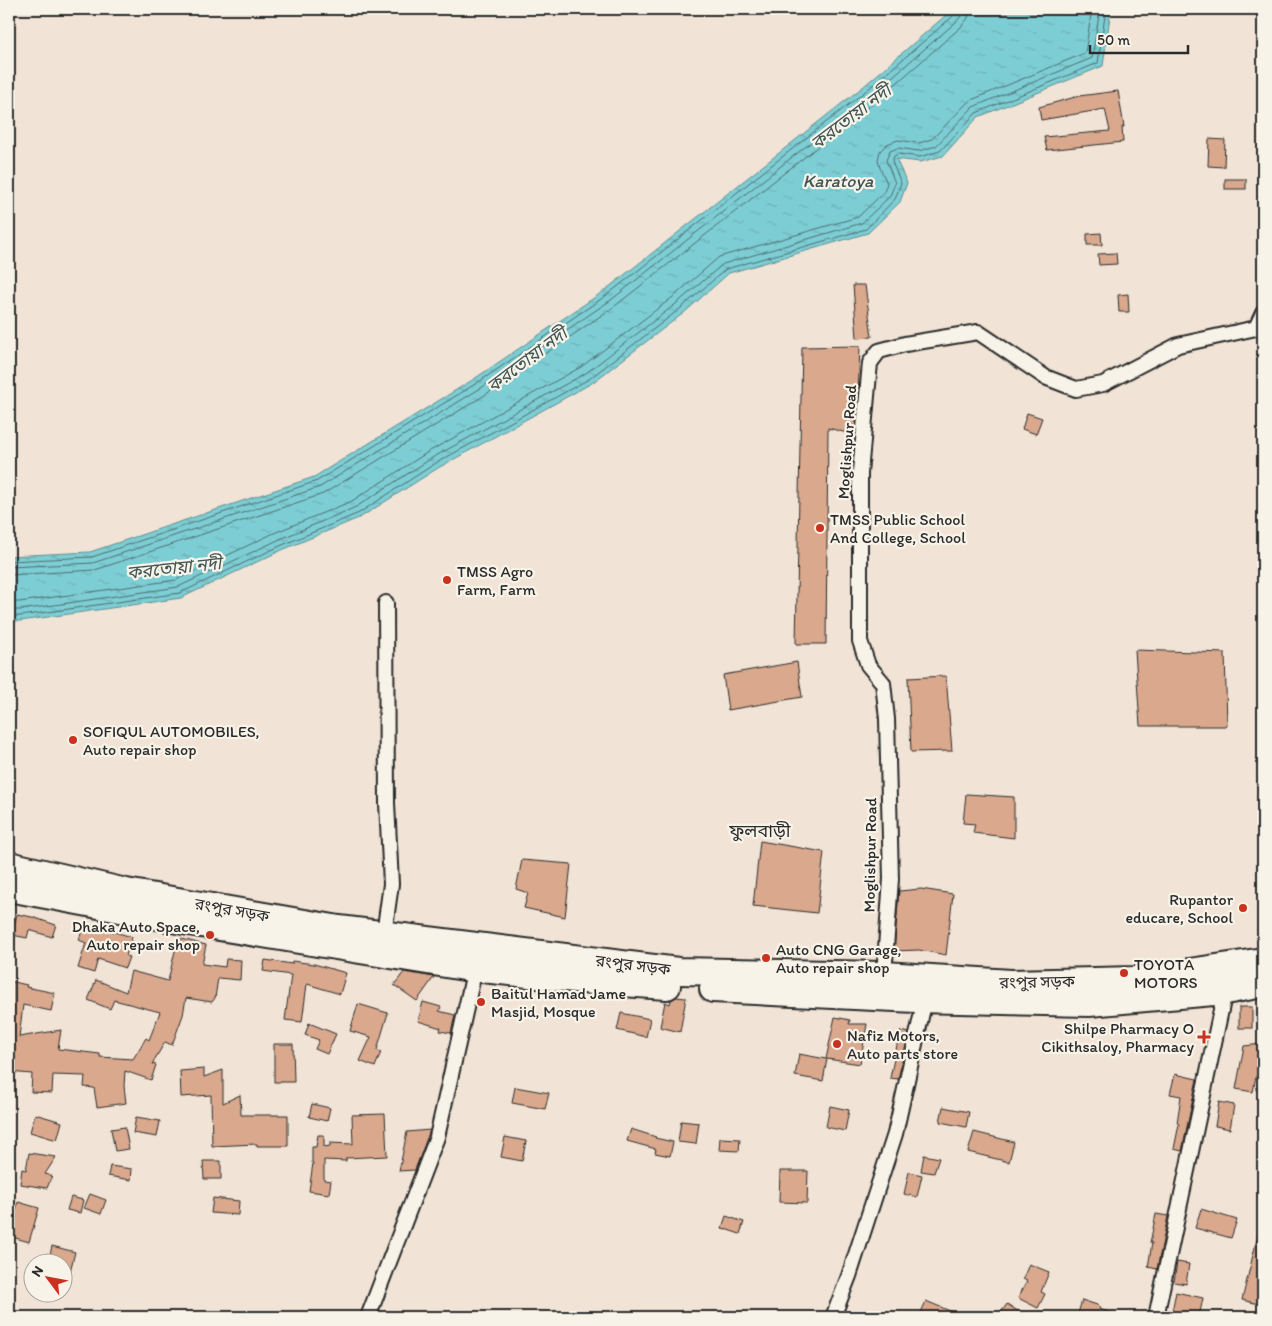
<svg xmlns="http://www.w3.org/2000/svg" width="1272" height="1326" font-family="Itim,'Noto Sans Bengali',sans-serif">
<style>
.water{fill:url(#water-ripples);stroke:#5c8d90}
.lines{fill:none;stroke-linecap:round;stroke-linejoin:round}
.shore{stroke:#4c6c6f;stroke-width:1}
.building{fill:#daa88d;stroke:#2b2b2b}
.street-casing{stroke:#2b2b2b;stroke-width:18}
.highway-casing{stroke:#2b2b2b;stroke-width:30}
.street{stroke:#f7f3e8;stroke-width:14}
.highway{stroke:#f7f3e8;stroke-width:26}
.poi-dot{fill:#c8321e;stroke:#f7f3e8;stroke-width:2}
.labels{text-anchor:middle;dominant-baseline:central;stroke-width:4.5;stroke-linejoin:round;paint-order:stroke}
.street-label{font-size:16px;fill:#2b2b2b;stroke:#f7f3e8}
.poi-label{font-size:16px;fill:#2b2b2b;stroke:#f7f3e8;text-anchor:start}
.water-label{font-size:18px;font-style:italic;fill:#405455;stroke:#f7f3e8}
.neighbourhood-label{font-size:18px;fill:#2b2b2b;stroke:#f7f3e8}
</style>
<defs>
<pattern id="water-ripples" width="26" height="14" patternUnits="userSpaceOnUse" patternTransform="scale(1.25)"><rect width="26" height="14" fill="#7dced4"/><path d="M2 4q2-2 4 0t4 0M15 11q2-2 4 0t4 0" fill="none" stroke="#6cb1b6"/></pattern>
</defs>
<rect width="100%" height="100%" fill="#f1e4d6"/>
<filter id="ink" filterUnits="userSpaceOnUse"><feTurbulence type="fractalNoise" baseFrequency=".02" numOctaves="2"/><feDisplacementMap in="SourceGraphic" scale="10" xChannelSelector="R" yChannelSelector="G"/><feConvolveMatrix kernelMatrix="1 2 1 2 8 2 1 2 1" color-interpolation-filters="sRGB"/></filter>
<g filter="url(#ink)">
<polygon class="water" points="953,9 1111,9 1103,66 978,117 943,156 920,162 896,159 907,183 900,202 868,233 729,273 685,312 592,383 438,468 361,517 282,550 181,598 20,621 9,621 9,556 90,552 314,477 474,379 604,291 864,86"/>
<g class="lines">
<g class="shore">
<polyline points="9,561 92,557 317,481 477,383 607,295 867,90 952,17 955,13 956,9"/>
<polyline points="9,567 93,563 320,487 481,388 611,300 871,95 956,22 961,16 962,9"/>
<polyline points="9,575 95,570 323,494 485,395 615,306 876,101 961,27 968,18 970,9"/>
<polyline points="9,602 19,602 176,580 274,533 352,501 428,452 581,367 673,297 719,257 858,217 884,192 887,183 880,168 878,160 880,151 887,144 898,140 919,143 932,139 969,101 1085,53 1092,9"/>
<polyline points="9,610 20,610 178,587 278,540 356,507 432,458 586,373 677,303 723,264 862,223 890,196 895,183 886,160 890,151 898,148 919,151 936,146 973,107 1092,58 1100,9"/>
<polyline points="9,616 20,616 180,593 280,546 359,513 436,463 589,379 681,308 726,269 866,229 895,199 901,183 892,162 894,156 898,154 920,157 940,151 976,113 1098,63 1106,9"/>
</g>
</g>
<g class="building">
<polygon points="1118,91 1124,127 1122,127 1123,142 1047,150 1044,137 1110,131 1105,109 1041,120 1039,107 1079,96"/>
<polygon points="1209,139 1225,140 1224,167 1208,166"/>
<rect x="1225" y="179" width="21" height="10"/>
<polygon points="1101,233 1102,245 1087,245 1087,234"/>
<polygon points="1116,253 1117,264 1099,265 1098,254"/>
<polygon points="853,285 865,285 872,337 857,338"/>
<polygon points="1128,294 1129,312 1119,312 1118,295"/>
<polygon points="860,346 858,398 855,435 828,428 826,644 796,644 802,347"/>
<polygon points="1027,413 1042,418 1036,434 1022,429"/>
<polygon points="1135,650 1225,653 1227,726 1140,726"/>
<polygon points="797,662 802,697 728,710 723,675"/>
<polygon points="946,676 952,751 911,752 908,678"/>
<polygon points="966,794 1014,797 1014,838 973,833 975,824 963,823"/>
<polygon points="760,841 824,852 817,913 753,906"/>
<polygon points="522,860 571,864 565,917 524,908 528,893 516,889"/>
<polygon points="921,889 953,894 946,955 919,950 894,951 899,891"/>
<polygon points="17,914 32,917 56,925 52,937 29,930 27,938 12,935"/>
<polygon points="84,923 132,937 126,956 129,957 125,968 98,959 94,973 78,968 86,943 79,940"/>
<polygon points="178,938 206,945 202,964 225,967 226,959 241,960 240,980 218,978 215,998 212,1002 186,998 183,1015 172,1045 165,1042 152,1064 156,1065 151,1080 125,1071 124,1086 126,1103 97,1107 94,1088 84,1087 85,1076 53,1075 52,1093 31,1092 32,1074 9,1072 9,1013 12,996 9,995 9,981 27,985 26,987 55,993 51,1011 23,1005 19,1037 61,1030 58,1049 100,1054 100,1057 133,1059 146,1038 149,1040 160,1012 114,1000 110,1009 88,1000 96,980 126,992 131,971 168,981"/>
<polygon points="265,960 292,964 292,961 314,964 346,973 340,994 307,984 302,1022 285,1020 291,975 263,971"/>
<polygon points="404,972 434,977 417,1001 394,985"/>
<polygon points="676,997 686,998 680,1032 660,1027 665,1002 670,1004 671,1000"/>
<polygon points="423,1002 441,1007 439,1011 455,1015 451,1033 440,1031 441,1028 418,1021"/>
<polygon points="358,1004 388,1013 377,1050 381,1052 375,1067 360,1061 371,1037 350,1031"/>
<rect x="1239" y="1007" width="13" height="21"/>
<polygon points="621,1013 650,1019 646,1037 617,1030"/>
<polygon points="835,1017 850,1020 849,1024 867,1024 860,1064 827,1059 823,1081 795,1076 799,1054 826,1059"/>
<polygon points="309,1023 336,1034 327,1054 315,1049 319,1040 305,1035"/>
<polygon points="900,1031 909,1033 898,1079 890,1078"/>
<polygon points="274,1044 293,1044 294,1082 274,1082"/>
<polygon points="1262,1044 1259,1060 1263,1060 1263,1077 1256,1076 1253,1092 1236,1089 1244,1046"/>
<polygon points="204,1069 204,1077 223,1070 223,1103 240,1095 241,1115 288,1115 288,1146 257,1146 257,1144 212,1146 211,1095 181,1097 180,1071"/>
<polygon points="1175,1074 1197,1079 1182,1151 1174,1149 1179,1124 1177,1123 1181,1096 1170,1094"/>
<polygon points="515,1087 549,1093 545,1109 512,1103"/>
<polygon points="1219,1102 1234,1105 1230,1129 1215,1126"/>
<polygon points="312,1104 330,1108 327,1121 309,1117"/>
<polygon points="830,1106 849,1110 845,1131 826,1127"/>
<polygon points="943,1107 969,1112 966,1127 940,1122"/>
<polygon points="35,1114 62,1122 57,1140 30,1132"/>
<polygon points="385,1114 387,1156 346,1158 346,1161 324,1160 324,1180 331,1181 329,1194 309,1191 313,1163 312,1163 312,1147 316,1147 318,1135 324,1135 324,1147 330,1146 330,1143 353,1144 352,1115"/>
<polygon points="136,1117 160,1121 157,1137 133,1133"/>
<polygon points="681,1121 699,1123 696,1144 678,1142"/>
<polygon points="125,1127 129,1149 115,1151 111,1129"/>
<polygon points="631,1129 656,1137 655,1138 673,1142 670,1156 655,1153 656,1149 627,1141"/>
<polygon points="430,1130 415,1170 399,1171 407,1132"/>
<polygon points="974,1132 1014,1142 1009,1162 968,1152"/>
<polygon points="505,1137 526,1141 522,1161 501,1157"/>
<polygon points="720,1138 740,1139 739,1151 719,1150"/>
<polygon points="29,1153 56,1157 45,1174 52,1176 47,1188 20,1184 22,1169 26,1170"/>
<polygon points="924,1155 939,1158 934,1173 921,1171"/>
<polygon points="203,1161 221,1161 221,1179 204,1179"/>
<polygon points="110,1166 132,1169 131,1180 108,1176"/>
<polygon points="780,1171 808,1171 807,1203 779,1202"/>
<polygon points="909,1172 922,1175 917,1197 904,1194"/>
<polygon points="90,1194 106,1200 101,1214 84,1208"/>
<polygon points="71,1197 83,1200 80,1213 67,1210"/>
<polygon points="213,1198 239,1201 238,1215 211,1213"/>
<polygon points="18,1202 39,1208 29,1242 9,1236"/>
<polygon points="1201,1209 1237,1220 1231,1238 1195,1228"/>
<polygon points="1156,1214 1168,1216 1157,1269 1148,1267 1152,1243 1150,1243"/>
<polygon points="726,1216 744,1222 740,1234 722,1228"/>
<polygon points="1259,1231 1263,1231 1263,1305 1242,1300"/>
<polygon points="52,1246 75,1252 66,1287 62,1287 62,1264 48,1264"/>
<polygon points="1177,1262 1189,1264 1186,1284 1174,1282"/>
<polygon points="1029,1264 1049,1272 1041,1292 1045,1294 1038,1308 1018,1298 1027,1281 1023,1279"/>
<polygon points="1176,1292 1203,1298 1199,1317 1172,1311"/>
<polygon points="1082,1300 1100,1306 1099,1309 1119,1315 1118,1317 1077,1317"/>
<polygon points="926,1301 962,1316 962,1317 919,1317"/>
<polygon points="1007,1304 1027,1317 998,1317"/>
</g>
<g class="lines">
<defs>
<g id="street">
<polyline points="384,934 391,884 387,803 386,603"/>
<polyline points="884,975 891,879 887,719 883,683 868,665 860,641 860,473 870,363 879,351 905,344 978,332 1045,377 1076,389 1103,384 1178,345 1256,328 1263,313"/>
<polyline points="368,1317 437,1137 475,968"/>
<polyline points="833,1317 849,1276 895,1134 925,999"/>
<polyline points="1156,1317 1225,991"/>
</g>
<g id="highway">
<polyline points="9,865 126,892 339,929 678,971 884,975 1011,983 1136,980 1263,961"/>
<polyline points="9,888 189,922 464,967 593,981 667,986"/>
<polyline points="713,989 916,999 1089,1003 1225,991 1263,984"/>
</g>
</defs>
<use href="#street" class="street-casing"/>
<use href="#highway" class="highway-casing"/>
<use href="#street" class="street"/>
<use href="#highway" class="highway"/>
</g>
</g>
<g class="poi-dot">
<circle cx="820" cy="528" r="5"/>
<circle cx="447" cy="580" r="5"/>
<circle cx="73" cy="740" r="5"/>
<circle cx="1243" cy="908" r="5"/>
<circle cx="210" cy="935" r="5"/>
<circle cx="766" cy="958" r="5"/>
<circle cx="1124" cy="973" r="5"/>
<circle cx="481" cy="1002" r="5"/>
<path d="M1201.5 1029.5h5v5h5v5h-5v5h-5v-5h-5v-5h5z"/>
<circle cx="837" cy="1044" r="5"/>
</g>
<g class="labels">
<g class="street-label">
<text transform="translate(847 442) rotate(-86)">Moglishpur Road</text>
<text transform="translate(870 855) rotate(-89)">Moglishpur Road</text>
<text transform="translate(232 910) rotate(10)">রংপুর সড়ক</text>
<text transform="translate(633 965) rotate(7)">রংপুর সড়ক</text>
<text transform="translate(1037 982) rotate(-1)">রংপুর সড়ক</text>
</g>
<g class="poi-label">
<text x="830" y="519">TMSS Public School<tspan x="830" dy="18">And College, School</tspan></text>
<text x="457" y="571">TMSS Agro<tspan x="457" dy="18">Farm, Farm</tspan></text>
<text x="83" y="731">SOFIQUL AUTOMOBILES,<tspan x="83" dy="18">Auto repair shop</tspan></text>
<text x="1233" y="899" text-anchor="end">Rupantor<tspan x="1233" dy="18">educare, School</tspan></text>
<text x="200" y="926" text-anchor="end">Dhaka Auto Space,<tspan x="200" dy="18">Auto repair shop</tspan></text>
<text x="776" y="949">Auto CNG Garage,<tspan x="776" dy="18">Auto repair shop</tspan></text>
<text x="1134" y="964">TOYOTA<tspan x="1134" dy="18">MOTORS</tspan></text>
<text x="491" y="993">Baitul Hamad Jame<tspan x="491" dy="18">Masjid, Mosque</tspan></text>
<text x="1194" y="1028" text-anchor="end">Shilpe Pharmacy O<tspan x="1194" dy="18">Cikithsaloy, Pharmacy</tspan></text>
<text x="847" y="1035">Nafiz Motors,<tspan x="847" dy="18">Auto parts store</tspan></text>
</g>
<g class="water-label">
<text transform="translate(851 117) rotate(-37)">করতোয়া নদী</text>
<text x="838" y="181">Karatoya</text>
<text transform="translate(527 360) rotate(-37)">করতোয়া নদী</text>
<text transform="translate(174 568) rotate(-6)">করতোয়া নদী</text>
</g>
<g class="neighbourhood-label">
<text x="760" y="831">ফুলবাড়ী</text>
</g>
</g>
<rect width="1272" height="1326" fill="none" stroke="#f7f3e8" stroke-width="30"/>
<rect x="15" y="15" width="1242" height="1296" fill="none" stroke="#2b2b2b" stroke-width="2" filter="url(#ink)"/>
<g transform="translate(48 1278) rotate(302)"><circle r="24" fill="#f7f3e8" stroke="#a5a39c"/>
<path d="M0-4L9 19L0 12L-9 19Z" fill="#c8321e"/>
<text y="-8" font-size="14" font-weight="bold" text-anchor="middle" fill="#2b2b2b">N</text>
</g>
<path d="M1090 45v8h98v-8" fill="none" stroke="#2b2b2b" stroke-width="2.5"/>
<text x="1097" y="45" font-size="15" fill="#2b2b2b" stroke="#f7f3e8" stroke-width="4" paint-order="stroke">50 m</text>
</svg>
